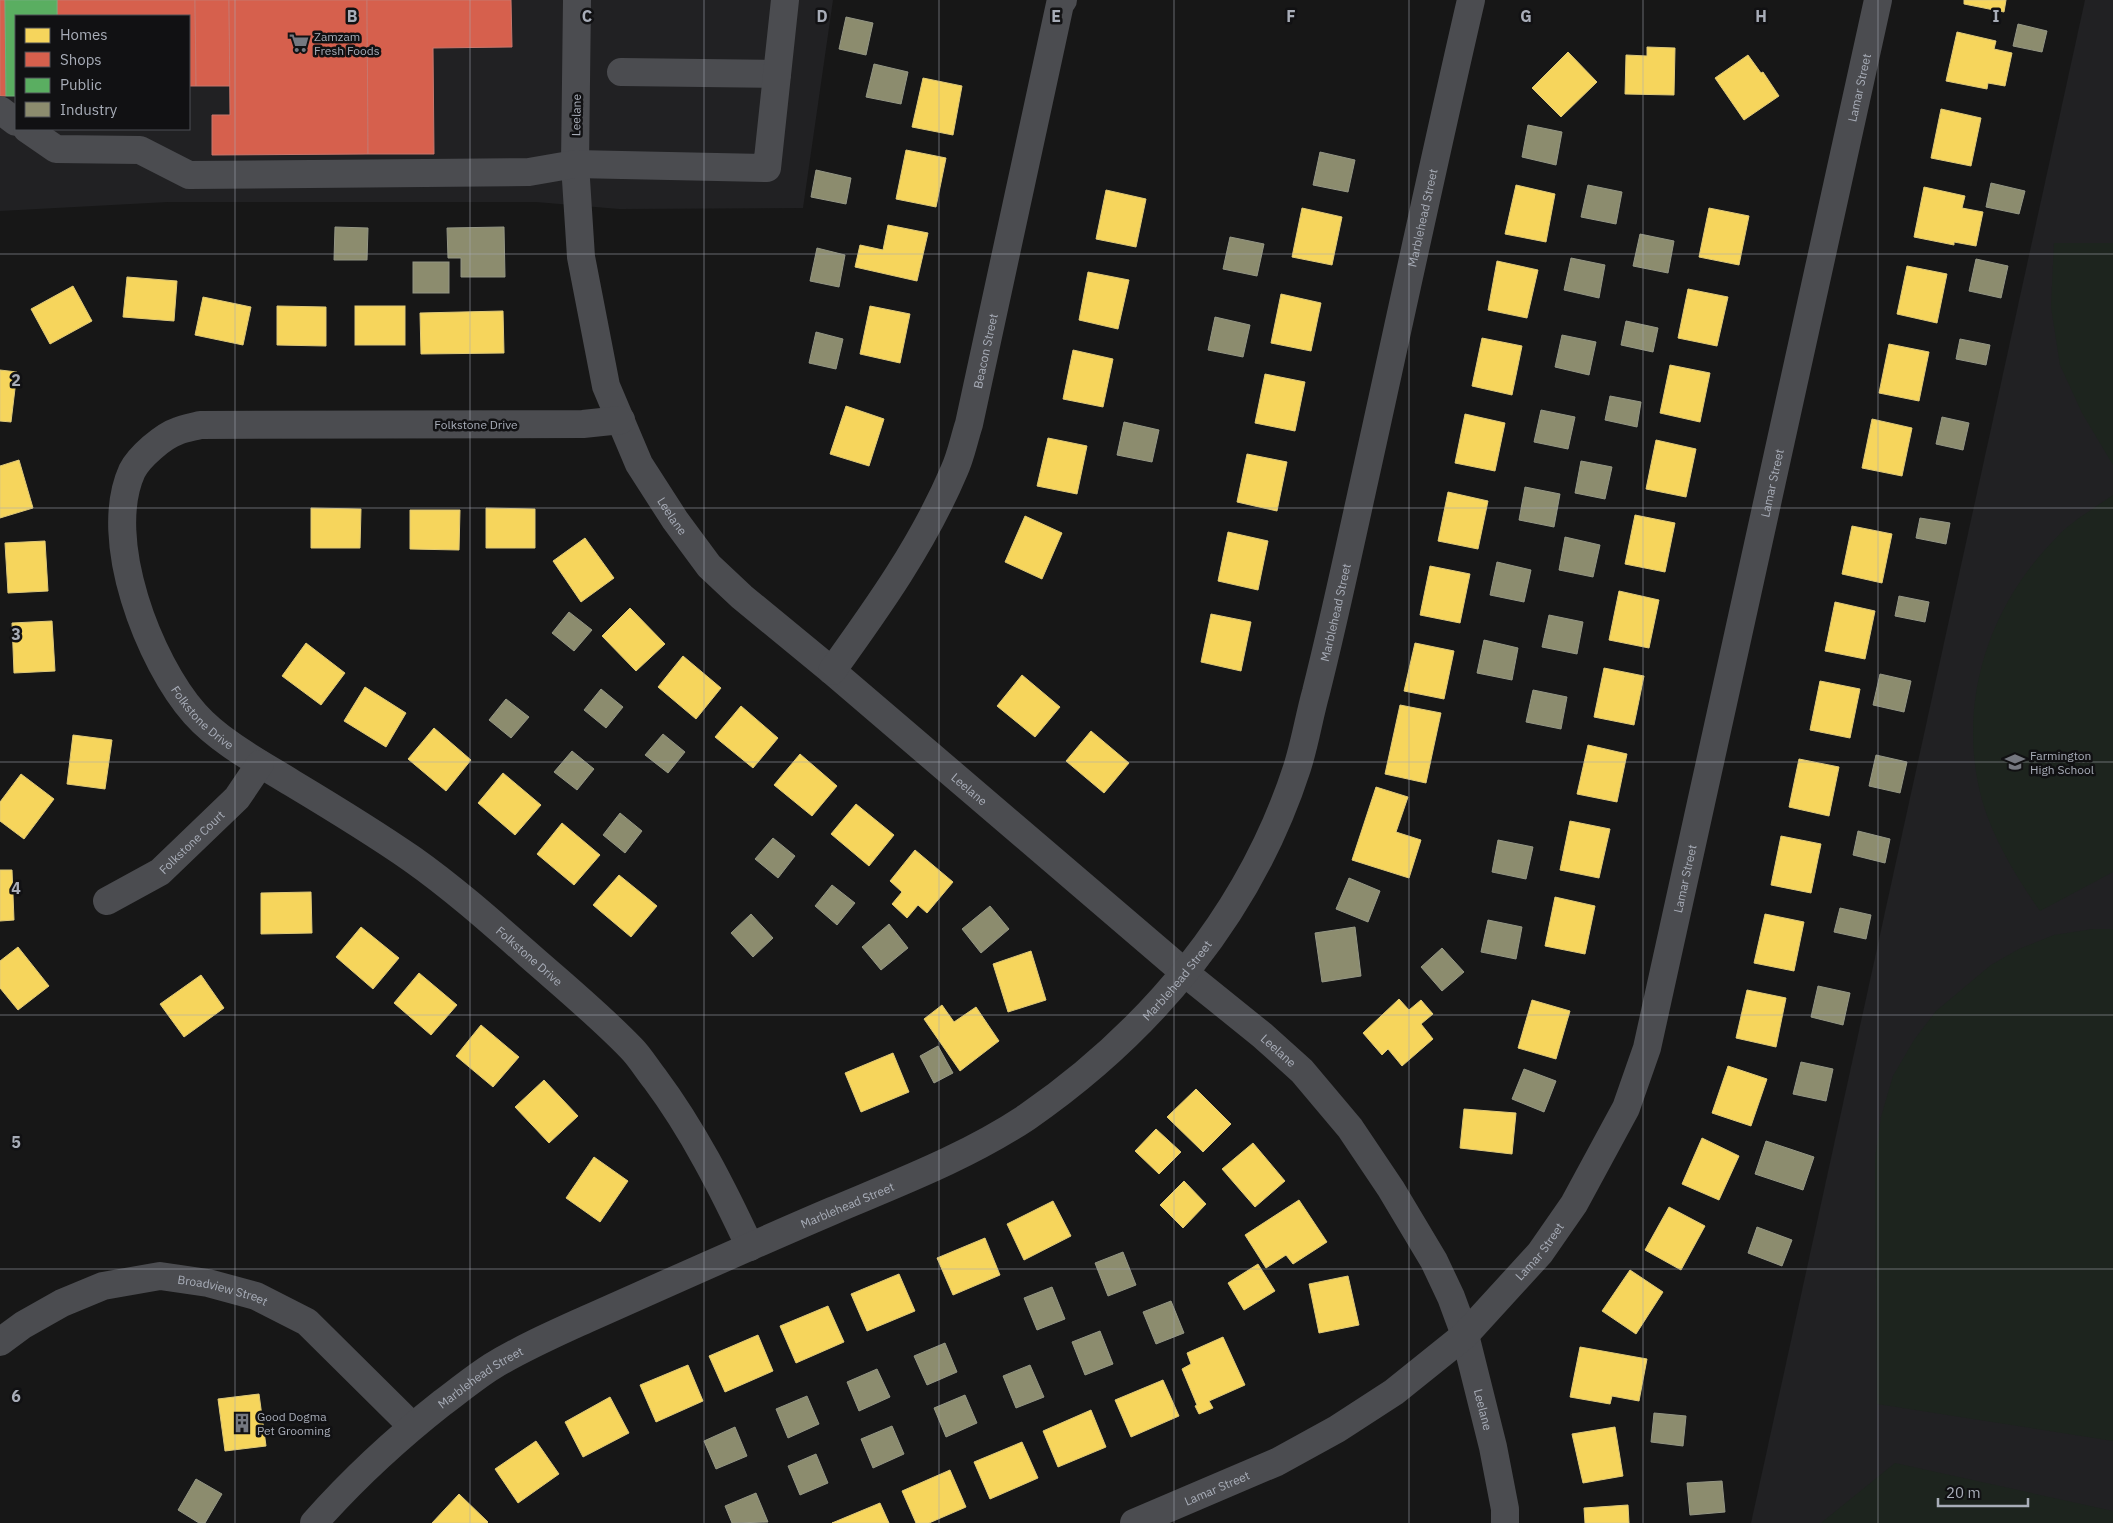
<svg xmlns="http://www.w3.org/2000/svg" width="2113" height="1523" font-family="'IBM Plex Sans',sans-serif">
<style>
.built{fill:#212123;fill-rule:evenodd}
.green{fill:#1d241e}
.homes{fill:#f6d55c;stroke:#dfc978}
.shops{fill:#d6604d;stroke:#c8776d}
.public{fill:#5aae61;stroke:#71ae7b}
.industry{fill:#8c8c6e;stroke:#949684}
.lines{fill:none;stroke-linecap:round;stroke-linejoin:round}
.minor{stroke:#4b4c50;stroke-width:28}
.grid{fill:none;stroke:#a8adb8;stroke-width:1;stroke-opacity:0.55}
.labels{text-anchor:middle;dominant-baseline:central;stroke-width:5;stroke-linejoin:round;paint-order:stroke}
.poi-label{font-size:12px;fill:#a8adb8;stroke:#111113;text-anchor:start}
.street-label{font-size:12px;fill:#a8adb8;stroke:#111113}
.grid-label{font-size:16px;text-anchor:middle;font-weight:bold;fill:#a8adb8;stroke:#111113;stroke-width:5;stroke-linejoin:round;paint-order:stroke}
</style>
<rect width="100%" height="100%" fill="#171717"/>
<g class="built">
<path d="M0,0H833L803,208L619,209L536,202H168L0,211ZM16,16H189V129H16Z"/>
<polygon points="2085,0 2113,0 2113,1523 1751,1523"/>
</g>
<g class="green">
<polygon points="2054,243 2113,243 2113,465 2082,413 2060,365 2051,307"/>
<path d="M2113,495V872L2040,911C2017,878 1993,839 1982,800C1956,704 1988,605 2058,536C2073,520 2095,508 2113,495Z"/>
<polygon points="2093,929 2113,929 2113,1441 1877,1404 1875,1159 1881,1117 1893,1076 1914,1040 1936,1011 1991,965 2019,949 2054,935"/>
<polygon points="1895,1463 2113,1511 2113,1523 1821,1523"/>
</g>
<g class="homes">
<polygon points="1964,0 2006,0 2004,12 1964,4"/>
<polygon points="1957,32 1996,41 1994,49 2012,53 2005,86 1988,83 1987,89 1946,81"/>
<polygon points="1647,47 1675,48 1674,95 1625,94 1626,55 1647,56"/>
<polygon points="1568,52 1597,82 1561,117 1532,88"/>
<polygon points="1748,55 1761,73 1763,72 1779,96 1744,120 1715,78"/>
<polygon points="923,78 962,86 953,135 912,127"/>
<polygon points="1941,109 1981,118 1971,166 1931,158"/>
<polygon points="906,150 946,158 936,207 896,199"/>
<polygon points="1516,185 1555,194 1546,242 1505,234"/>
<polygon points="1924,187 1965,196 1962,208 1983,212 1976,246 1954,242 1954,245 1914,237"/>
<polygon points="1106,190 1146,199 1136,247 1096,239"/>
<polygon points="1302,208 1342,217 1332,265 1292,257"/>
<polygon points="1709,208 1749,216 1739,265 1699,257"/>
<polygon points="888,225 928,233 917,281 855,267 860,245 883,250"/>
<polygon points="1497,261 1538,270 1527,318 1488,310"/>
<polygon points="1907,266 1947,274 1937,323 1897,314"/>
<polygon points="1088,272 1129,280 1118,329 1079,320"/>
<polygon points="127,277 177,281 174,321 123,317"/>
<polygon points="73,286 92,321 50,344 31,309"/>
<polygon points="1688,289 1728,297 1717,346 1678,338"/>
<polygon points="1281,294 1321,303 1311,351 1271,343"/>
<polygon points="203,297 251,307 243,345 195,335"/>
<polygon points="277,306 326,307 326,346 277,345"/>
<rect x="355" y="306" width="50" height="39"/>
<polygon points="870,306 910,314 900,363 860,354"/>
<polygon points="503,311 504,353 421,354 420,313"/>
<polygon points="1482,338 1522,346 1512,395 1472,386"/>
<polygon points="1889,344 1929,352 1919,401 1879,393"/>
<polygon points="1073,350 1113,359 1103,407 1063,399"/>
<polygon points="1670,365 1710,373 1700,422 1660,413"/>
<polygon points="0,370 17,372 11,422 0,421"/>
<polygon points="1265,374 1305,382 1295,431 1255,423"/>
<polygon points="846,406 884,419 869,466 830,454"/>
<polygon points="1465,414 1505,423 1495,471 1455,463"/>
<polygon points="1872,419 1912,428 1902,476 1862,468"/>
<polygon points="1048,438 1087,446 1077,494 1037,486"/>
<polygon points="1656,440 1696,449 1686,497 1646,489"/>
<polygon points="1247,454 1287,462 1277,511 1237,502"/>
<polygon points="19,460 33,508 0,518 0,466"/>
<polygon points="1448,492 1488,501 1478,549 1438,541"/>
<polygon points="311,508 361,509 360,548 311,548"/>
<polygon points="486,508 535,509 535,548 486,548"/>
<polygon points="410,510 460,510 459,550 410,549"/>
<polygon points="1635,515 1675,523 1665,572 1625,564"/>
<polygon points="1025,516 1062,533 1042,579 1005,562"/>
<polygon points="1852,526 1892,534 1882,583 1842,574"/>
<polygon points="1228,532 1268,541 1258,590 1218,581"/>
<polygon points="585,538 614,578 581,602 553,561"/>
<polygon points="45,541 48,591 8,593 5,543"/>
<polygon points="1430,566 1470,574 1460,623 1420,615"/>
<polygon points="1619,591 1659,600 1649,648 1609,640"/>
<polygon points="1835,602 1875,611 1865,659 1825,651"/>
<polygon points="630,608 665,644 636,671 602,636"/>
<polygon points="1211,614 1251,622 1241,671 1201,662"/>
<polygon points="52,621 55,671 14,673 12,623"/>
<polygon points="306,643 345,673 321,705 282,676"/>
<polygon points="1415,643 1454,651 1444,699 1404,691"/>
<polygon points="683,656 721,688 696,719 658,687"/>
<polygon points="1604,668 1644,676 1634,725 1594,717"/>
<polygon points="1022,675 1060,707 1035,737 997,706"/>
<polygon points="1820,681 1860,689 1850,738 1810,730"/>
<polygon points="365,687 406,713 386,747 344,721"/>
<polygon points="1400,705 1441,713 1426,783 1385,774"/>
<polygon points="741,706 778,738 753,768 715,737"/>
<polygon points="434,728 471,760 446,791 408,759"/>
<polygon points="1091,731 1129,763 1104,793 1066,761"/>
<polygon points="73,735 112,740 105,789 67,784"/>
<polygon points="1588,745 1627,754 1617,802 1577,794"/>
<polygon points="800,754 837,786 812,816 774,785"/>
<polygon points="1799,759 1839,767 1829,816 1789,807"/>
<polygon points="503,773 541,805 515,835 478,803"/>
<polygon points="21,774 54,799 24,839 0,821 0,802"/>
<polygon points="1376,787 1408,797 1396,832 1421,840 1409,878 1352,860"/>
<polygon points="856,804 894,835 869,866 831,834"/>
<polygon points="1570,821 1610,829 1599,878 1560,870"/>
<polygon points="562,823 600,855 574,885 537,854"/>
<polygon points="1781,836 1821,844 1811,893 1771,885"/>
<polygon points="915,850 953,882 927,913 918,905 907,918 892,904 902,892 890,881"/>
<polygon points="0,870 12,870 14,920 0,921"/>
<polygon points="619,875 657,906 631,937 593,905"/>
<polygon points="311,892 312,933 261,934 261,893"/>
<polygon points="1555,897 1595,906 1585,954 1545,946"/>
<polygon points="1765,914 1804,922 1794,971 1754,963"/>
<polygon points="361,927 399,958 373,989 336,957"/>
<polygon points="18,947 49,986 18,1010 0,988 0,961"/>
<polygon points="1031,951 1046,1000 1008,1012 993,964"/>
<polygon points="419,973 457,1005 431,1035 394,1003"/>
<polygon points="201,975 224,1008 184,1037 160,1004"/>
<polygon points="1747,990 1786,998 1776,1047 1736,1038"/>
<polygon points="1399,999 1409,1010 1421,1000 1433,1014 1421,1024 1433,1039 1402,1066 1388,1049 1382,1055 1363,1033"/>
<polygon points="1532,1000 1570,1011 1556,1059 1518,1048"/>
<polygon points="942,1005 954,1022 976,1007 999,1041 960,1071 924,1019"/>
<polygon points="481,1025 519,1057 493,1087 456,1056"/>
<polygon points="893,1053 909,1092 861,1112 845,1073"/>
<polygon points="1728,1066 1767,1079 1751,1126 1712,1113"/>
<polygon points="544,1080 578,1116 549,1143 515,1107"/>
<polygon points="1196,1089 1231,1124 1203,1152 1167,1117"/>
<polygon points="1464,1109 1516,1113 1512,1154 1460,1148"/>
<polygon points="1156,1129 1181,1152 1159,1174 1135,1151"/>
<polygon points="1702,1138 1739,1156 1719,1200 1682,1184"/>
<polygon points="1253,1143 1285,1181 1255,1207 1222,1169"/>
<polygon points="594,1157 628,1181 600,1222 566,1198"/>
<polygon points="1184,1181 1206,1204 1183,1228 1160,1205"/>
<polygon points="1299,1200 1327,1242 1293,1264 1286,1255 1266,1268 1245,1235"/>
<polygon points="1053,1201 1071,1236 1024,1260 1007,1224"/>
<polygon points="1669,1207 1705,1226 1681,1270 1645,1250"/>
<polygon points="985,1238 1000,1275 953,1295 937,1258"/>
<polygon points="1258,1264 1275,1291 1244,1310 1228,1283"/>
<polygon points="1630,1270 1663,1292 1636,1334 1602,1311"/>
<polygon points="899,1274 915,1311 867,1331 851,1294"/>
<polygon points="1348,1276 1359,1325 1319,1333 1309,1284"/>
<polygon points="828,1306 844,1342 796,1363 780,1326"/>
<polygon points="758,1335 773,1371 725,1392 709,1356"/>
<polygon points="1223,1337 1245,1385 1209,1401 1213,1408 1199,1414 1195,1406 1197,1405 1182,1369 1191,1364 1187,1353"/>
<polygon points="1580,1347 1647,1359 1639,1401 1612,1396 1610,1404 1570,1397"/>
<polygon points="688,1365 703,1401 656,1422 640,1385"/>
<polygon points="1163,1380 1179,1416 1131,1437 1115,1400"/>
<polygon points="259,1394 266,1446 225,1451 218,1399"/>
<polygon points="610,1397 629,1433 583,1457 565,1422"/>
<polygon points="1091,1410 1106,1447 1058,1467 1043,1431"/>
<polygon points="1615,1427 1623,1476 1583,1483 1572,1434"/>
<polygon points="536,1441 559,1474 518,1503 495,1469"/>
<polygon points="1022,1442 1038,1478 990,1499 974,1462"/>
<polygon points="950,1470 966,1507 929,1523 916,1523 902,1491"/>
<polygon points="459,1494 488,1522 487,1523 432,1523"/>
<polygon points="880,1503 889,1523 832,1523"/>
<polygon points="1628,1505 1629,1523 1585,1523 1584,1508"/>
</g>
<g class="shops">
<polygon points="0,0 5,0 6,96 0,96"/>
<polygon points="57,0 195,0 196,86 189,86 189,16 57,16"/>
<polygon points="195,0 229,0 230,86 196,86"/>
<polygon points="229,0 367,0 368,154 212,155 212,115 230,115"/>
<polygon points="367,0 511,0 512,47 433,48 434,154 368,154"/>
</g>
<polygon class="public" points="5,0 57,0 57,16 16,16 16,96 6,96"/>
<g class="industry">
<polygon points="846,17 873,23 866,55 839,49"/>
<polygon points="2018,24 2047,31 2042,52 2013,46"/>
<polygon points="874,64 908,72 901,104 866,97"/>
<polygon points="1528,125 1562,132 1556,165 1522,157"/>
<polygon points="1320,152 1355,160 1348,192 1313,185"/>
<polygon points="816,170 851,178 846,204 811,197"/>
<polygon points="1991,183 2025,191 2019,214 1986,207"/>
<polygon points="1588,185 1622,192 1616,224 1581,217"/>
<polygon points="335,227 368,228 367,260 334,260"/>
<polygon points="504,227 505,277 461,277 461,258 448,258 447,228"/>
<polygon points="1640,234 1674,241 1668,273 1633,266"/>
<polygon points="1230,237 1264,244 1257,276 1223,269"/>
<polygon points="817,248 845,255 839,287 810,281"/>
<polygon points="1571,258 1605,265 1599,298 1564,290"/>
<polygon points="1976,259 2008,266 2001,298 1969,291"/>
<rect x="413" y="262" width="36" height="31"/>
<polygon points="1215,317 1250,325 1243,357 1208,350"/>
<polygon points="1626,321 1658,328 1653,352 1621,345"/>
<polygon points="816,332 843,339 836,369 809,363"/>
<polygon points="1562,335 1596,342 1589,375 1555,367"/>
<polygon points="1960,339 1990,345 1986,365 1956,359"/>
<polygon points="1610,396 1641,402 1637,427 1605,420"/>
<polygon points="1541,410 1575,417 1568,449 1534,442"/>
<polygon points="1942,417 1969,423 1963,450 1936,444"/>
<polygon points="1124,422 1159,430 1152,462 1117,455"/>
<polygon points="1581,461 1612,467 1605,499 1575,493"/>
<polygon points="1525,487 1560,494 1554,527 1519,520"/>
<polygon points="1920,518 1950,523 1946,544 1916,538"/>
<polygon points="1565,537 1600,545 1593,577 1559,570"/>
<polygon points="1497,562 1531,570 1524,602 1490,595"/>
<polygon points="1899,596 1929,602 1925,622 1895,616"/>
<polygon points="569,612 592,630 574,651 552,633"/>
<polygon points="1549,615 1583,622 1577,654 1542,647"/>
<polygon points="1484,640 1518,648 1512,680 1477,673"/>
<polygon points="1880,674 1911,681 1904,712 1873,705"/>
<polygon points="601,689 623,707 606,728 584,710"/>
<polygon points="1533,690 1567,697 1561,729 1526,722"/>
<polygon points="506,699 529,717 511,738 489,720"/>
<polygon points="663,734 685,752 668,773 645,755"/>
<polygon points="572,751 594,769 577,790 554,772"/>
<polygon points="1876,755 1907,762 1900,793 1869,786"/>
<polygon points="620,813 642,831 625,853 603,835"/>
<polygon points="1858,831 1890,839 1885,863 1853,855"/>
<polygon points="773,838 795,856 778,878 755,859"/>
<polygon points="1498,840 1533,847 1526,879 1492,872"/>
<polygon points="1349,878 1380,891 1368,922 1336,909"/>
<polygon points="832,885 855,903 837,925 815,906"/>
<polygon points="990,906 1009,929 981,953 962,929"/>
<polygon points="1840,908 1871,915 1866,939 1834,932"/>
<polygon points="751,914 773,938 753,957 731,933"/>
<polygon points="1488,920 1522,927 1516,959 1481,952"/>
<polygon points="889,924 908,948 881,970 862,947"/>
<polygon points="1355,927 1361,976 1322,982 1315,933"/>
<polygon points="1442,948 1464,972 1442,991 1421,967"/>
<polygon points="1818,986 1850,993 1843,1025 1811,1017"/>
<polygon points="938,1046 953,1073 934,1083 920,1056"/>
<polygon points="1801,1062 1833,1069 1826,1101 1793,1094"/>
<polygon points="1524,1069 1556,1081 1544,1112 1512,1099"/>
<polygon points="1766,1141 1814,1157 1803,1190 1755,1174"/>
<polygon points="1757,1227 1792,1240 1782,1266 1748,1253"/>
<polygon points="1123,1252 1136,1285 1108,1296 1095,1263"/>
<polygon points="1052,1287 1065,1319 1037,1330 1024,1298"/>
<polygon points="1171,1301 1184,1333 1156,1344 1143,1312"/>
<polygon points="1100,1331 1113,1364 1085,1375 1072,1342"/>
<polygon points="945,1343 957,1372 927,1385 914,1356"/>
<polygon points="1030,1365 1044,1397 1016,1408 1003,1376"/>
<polygon points="877,1369 890,1397 859,1411 847,1382"/>
<polygon points="965,1395 977,1423 946,1437 934,1408"/>
<polygon points="807,1396 819,1424 788,1438 776,1409"/>
<polygon points="1654,1413 1686,1416 1683,1446 1651,1442"/>
<polygon points="892,1426 904,1454 873,1468 861,1439"/>
<polygon points="735,1427 747,1456 716,1469 704,1441"/>
<polygon points="816,1454 828,1483 800,1495 788,1466"/>
<polygon points="196,1479 222,1494 205,1523 199,1523 178,1510"/>
<polygon points="1722,1481 1725,1512 1690,1515 1687,1483"/>
<polygon points="756,1493 768,1522 732,1523 725,1506"/>
</g>
<g class="lines">
<g class="minor">
<path id="s1" d="M577,0L575,164L581,257L606,386L639,464L675,520L709,566L742,597L832,671L1185,973L1262,1035L1302,1071L1350,1128L1391,1189L1434,1261L1451,1297L1465,1335L1493,1447L1505,1509V1523"/>
<polyline points="621,72 777,74"/>
<polyline points="0,110 16,122"/>
<polyline points="27,129 56,149 140,150 189,175 529,172 575,164 767,168 785,0"/>
<path id="s2" d="M621,420L583,424L200,425C193,427 185,428 178,431C163,436 139,457 132,471C101,539 149,662 195,714C221,743 260,763 292,783C332,807 373,832 412,859C456,890 498,928 539,964C570,991 602,1018 631,1048C640,1057 647,1069 655,1079C693,1130 723,1189 750,1247"/>
<path id="s3" d="M832,671C878,607 923,544 954,471C961,456 964,439 969,424L1060,4L1063,0"/>
<path id="s4" d="M107,901L160,872L237,798L260,764"/>
<path id="s5" d="M0,1342L23,1325L62,1303L103,1286L160,1276L208,1283L256,1296L307,1322L412,1426"/>
<path id="s6" d="M314,1523C353,1479 395,1440 442,1403C458,1391 474,1378 491,1367C522,1348 554,1334 587,1319C668,1283 750,1246 832,1211C898,1183 967,1157 1027,1117C1151,1031 1250,913 1297,768C1305,743 1309,717 1316,692C1335,617 1351,540 1368,464C1402,310 1435,155 1471,0"/>
<path id="s7" d="M1134,1523L1277,1462L1337,1429L1394,1392L1465,1335L1540,1253L1574,1204L1626,1108L1647,1048L1878,0"/>
</g>
</g>
<path class="grid" d="M235,0V1523M470,0V1523M704,0V1523M939,0V1523M1174,0V1523M1409,0V1523M1643,0V1523M1878,0V1523M0,254H2113M0,508H2113M0,762H2113M0,1015H2113M0,1269H2113"/>
<defs>
<symbol id="supermarket-bare" viewBox="-9 -9 18 18"><path d="M-6-5.5h2.5l.6 2H6L4.5 2H-2.5L-4.4-4H-6ZM-1.5 3.2a1.3 1.3 0 1 0 .1 0ZM3 3.2a1.3 1.3 0 1 0 .1 0Z" fill="#757880" stroke="#111113" stroke-width="2.5" paint-order="stroke"/></symbol>
<symbol id="school-bare" viewBox="-9 -9 18 18"><path d="M0-5L7-2L0 1L-7-2ZM-4 1L0 2.5L4 1V4Q0 6-4 4Z" fill="#757880" stroke="#111113" stroke-width="2.5" paint-order="stroke"/></symbol>
<symbol id="building-bare" viewBox="-9 -9 18 18"><path d="M-4-6H4V6H1V3H-1V6H-4ZM-2.5-4.3h1.7v1.8h-1.7ZM.8-4.3h1.7v1.8H.8ZM-2.5-1h1.7V.8h-1.7ZM.8-1h1.7V.8H.8Z" fill="#757880" stroke="#111113" stroke-width="2.5" paint-order="stroke"/></symbol>
</defs>
<g fill-rule="evenodd">
<use href="#supermarket-bare" x="285" y="29" width="28" height="28"/>
<use href="#school-bare" x="2001" y="748" width="28" height="28"/>
<use href="#building-bare" x="228" y="1409" width="28" height="28"/>
</g>
<g class="labels">
<g class="poi-label">
<text x="314" y="36">Zamzam<tspan x="314" dy="14">Fresh Foods</tspan></text>
<text x="2030" y="755">Farmington<tspan x="2030" dy="14">High School</tspan></text>
<text x="257" y="1416">Good Dogma<tspan x="257" dy="14">Pet Grooming</tspan></text>
</g>
<g class="street-label">
<text stroke="none"><textPath href="#s7" startOffset="1710">Lamar Street</textPath></text>
<text transform="translate(576 115) rotate(-89)">Leelane</text>
<text stroke="none"><textPath href="#s6" startOffset="1842">Marblehead Street</textPath></text>
<text stroke="none"><textPath href="#s3" startOffset="359">Beacon Street</textPath></text>
<text x="476" y="424">Folkstone Drive</text>
<text stroke="none"><textPath href="#s7" startOffset="1305">Lamar Street</textPath></text>
<text stroke="none"><textPath href="#s1" startOffset="535">Leelane</textPath></text>
<text stroke="none"><textPath href="#s6" startOffset="1438">Marblehead Street</textPath></text>
<text stroke="none"><textPath href="#s2" startOffset="775">Folkstone Drive</textPath></text>
<text stroke="none"><textPath href="#s1" startOffset="940">Leelane</textPath></text>
<text stroke="none"><textPath href="#s4" startOffset="104">Folkstone Court</textPath></text>
<text stroke="none"><textPath href="#s7" startOffset="900">Lamar Street</textPath></text>
<text stroke="none"><textPath href="#s2" startOffset="1181">Folkstone Drive</textPath></text>
<text stroke="none"><textPath href="#s6" startOffset="1032">Marblehead Street</textPath></text>
<text stroke="none"><textPath href="#s1" startOffset="1345">Leelane</textPath></text>
<text stroke="none"><textPath href="#s6" startOffset="628">Marblehead Street</textPath></text>
<text stroke="none"><textPath href="#s7" startOffset="495">Lamar Street</textPath></text>
<text stroke="none"><textPath href="#s5" startOffset="240">Broadview Street</textPath></text>
<text stroke="none"><textPath href="#s6" startOffset="222">Marblehead Street</textPath></text>
<text stroke="none"><textPath href="#s1" startOffset="1765">Leelane</textPath></text>
<text stroke="none"><textPath href="#s7" startOffset="90">Lamar Street</textPath></text>
</g>
</g>
<g class="grid-label">
<text x="352" y="22">B</text>
<text x="587" y="22">C</text>
<text x="822" y="22">D</text>
<text x="1056" y="22">E</text>
<text x="1291" y="22">F</text>
<text x="1526" y="22">G</text>
<text x="1761" y="22">H</text>
<text x="1996" y="22">I</text>
<text x="16" y="386">2</text>
<text x="16" y="640">3</text>
<text x="16" y="894">4</text>
<text x="16" y="1148">5</text>
<text x="16" y="1402">6</text>
</g>
<rect x="15" y="15" width="175" height="115" fill="#111113" stroke="#4d4f55"/>
<rect x="25" y="28" width="25" height="15" fill="#f6d55c" stroke="#4d4f55"/>
<text x="60" y="40" font-size="15" fill="#a8adb8">Homes</text>
<rect x="25" y="52" width="25" height="15" fill="#d6604d" stroke="#4d4f55"/>
<text x="60" y="65" font-size="15" fill="#a8adb8">Shops</text>
<rect x="25" y="78" width="25" height="15" fill="#5aae61" stroke="#4d4f55"/>
<text x="60" y="90" font-size="15" fill="#a8adb8">Public</text>
<rect x="25" y="102" width="25" height="15" fill="#8c8c6e" stroke="#4d4f55"/>
<text x="60" y="115" font-size="15" fill="#a8adb8">Industry</text>
<path d="M1938 1498v8h90v-8" fill="none" stroke="#a8adb8" stroke-width="2.5"/>
<text x="1946" y="1498" font-size="15" fill="#a8adb8" stroke="#111113" stroke-width="4" paint-order="stroke">20 m</text>
</svg>
